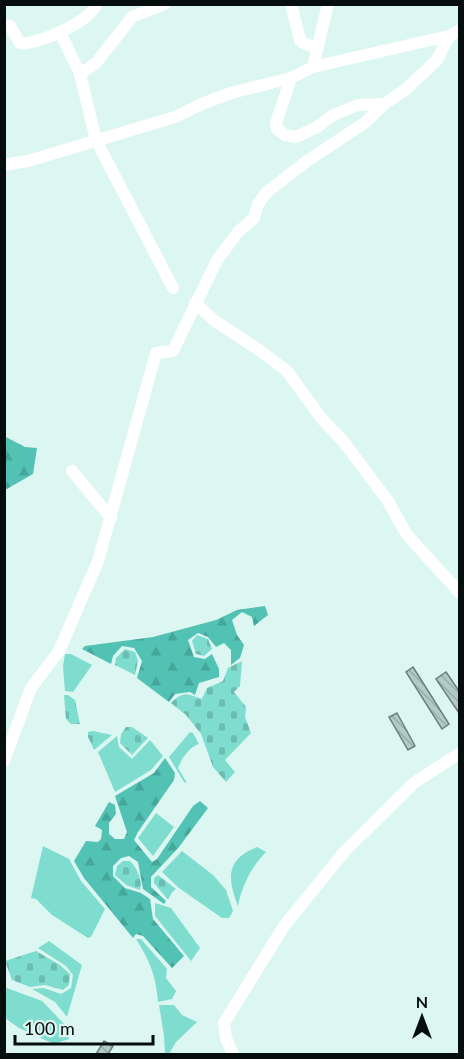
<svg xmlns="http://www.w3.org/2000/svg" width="464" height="1059" font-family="Lato,sans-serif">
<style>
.grass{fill:#7fddcf}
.forest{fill:url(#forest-firs)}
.cemetery{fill:url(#cemetery-stones)}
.building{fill:url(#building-back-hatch);stroke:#69807c;stroke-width:1.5}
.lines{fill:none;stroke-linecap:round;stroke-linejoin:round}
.minor{stroke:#fff;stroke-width:12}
</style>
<defs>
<pattern id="forest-firs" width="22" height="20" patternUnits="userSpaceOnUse" patternTransform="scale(1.5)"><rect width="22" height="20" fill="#51c2b3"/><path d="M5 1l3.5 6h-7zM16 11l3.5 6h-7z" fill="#45a699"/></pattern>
<pattern id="cemetery-stones" width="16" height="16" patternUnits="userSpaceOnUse" patternTransform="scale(1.5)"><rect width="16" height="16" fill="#7fddcf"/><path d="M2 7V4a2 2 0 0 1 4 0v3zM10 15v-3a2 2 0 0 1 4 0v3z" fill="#6cbcb1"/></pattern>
<pattern id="building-back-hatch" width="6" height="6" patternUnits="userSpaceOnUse" patternTransform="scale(1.5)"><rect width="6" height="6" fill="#b2cbc7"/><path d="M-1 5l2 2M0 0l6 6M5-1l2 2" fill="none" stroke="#98adaa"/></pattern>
</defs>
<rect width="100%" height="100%" fill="#dcf6f1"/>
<g class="grass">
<polygon points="65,654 71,654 92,665 73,692 65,691 63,666"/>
<path d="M190,732L193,733L199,744C189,747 182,758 178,768L187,783L184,782L169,757Z"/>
<polygon points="117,736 119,747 132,759 150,740 163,756 151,770 115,792 98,752"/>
<polygon points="156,813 174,827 153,856 138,838"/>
<polygon points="43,846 69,859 81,881 105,909 91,937 88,938 52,915 36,899 31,898"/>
<path d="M257,847L266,852C251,867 242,886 238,906C227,878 226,859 257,847Z"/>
<polygon points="182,851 213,875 226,890 233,911 229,918 222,918 179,888 162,872"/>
<polygon points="155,903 171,908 200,948 191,961 155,916"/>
<path d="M141,939L167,969L166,978L176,991L172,999L158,1002C156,976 150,961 136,939Z"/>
<polygon points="49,941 82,965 67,1017 55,1002 32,989 44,988 61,994 71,988 73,975 66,966 38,948"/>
<polygon points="4,987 42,1001 68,1028 69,1039 54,1044 19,1028 5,1018"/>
<polygon points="159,1005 174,1005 182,1015 197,1022 176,1042 169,1054 165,1054 164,1036"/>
</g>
<g class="forest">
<polygon points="4,436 25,447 37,448 33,474 5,490"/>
<polygon points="265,606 268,615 254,626 252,617 242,612 232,620 237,635 244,645 240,658 231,665 231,650 224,643 216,647 208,637 198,633 188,640 194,657 205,659 212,654 219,669 219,677 199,683 195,695 190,692 175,694 169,702 137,678 142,661 134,648 122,646 113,656 111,664 82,649 85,646 153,637 216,620 237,610"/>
<polygon points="165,758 175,773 174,780 138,832 134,840 152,862 157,859 193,806 200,801 208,808 179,847 151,877 151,887 166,901 164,904 143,889 138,862 129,856 121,858 113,866 113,876 125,888 141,893 150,899 153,919 184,956 172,968 143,936 136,934 133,938 84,878 74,861 86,841 98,842 101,839 102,830 95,826 109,802 115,805 116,814 109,823 109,834 115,839 124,839 127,832 115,796 154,773"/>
</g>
<g class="cemetery">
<polygon points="197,635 208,639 212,649 204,656 196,654 192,641"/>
<polygon points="125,649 135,652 138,661 135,675 115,665 116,658"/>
<path d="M242,661L240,686L234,692L246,707L245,717L251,733L225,760L235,772L226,782L213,767L201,734L186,715L171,703C183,691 187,694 202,699L207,688L223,681L228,668Z"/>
<polygon points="64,695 68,695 75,700 80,724 71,724 66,719"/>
<polygon points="126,727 132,727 148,738 132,755 120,743 121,734"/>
<polygon points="93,731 112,735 94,750 88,737 88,732"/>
<path d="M123,861H130C137,868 143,880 140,890L126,885L115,875L117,866Z"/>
<polygon points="158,875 176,889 172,892 168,900 154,883 154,878"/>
<polygon points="36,951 60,965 70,974 69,985 63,990 45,985 30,987 12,980 5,961"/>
</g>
<g class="building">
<polygon points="413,667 449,724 442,729 406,672"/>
<polygon points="446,672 459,691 459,713 436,679"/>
<polygon points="397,713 415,746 408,750 389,717"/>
<polygon points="104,1041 113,1046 108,1054 96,1054"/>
</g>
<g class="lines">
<g class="minor">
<polyline points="291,4 300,40 305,44 317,47"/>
<path d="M4,25L10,26L20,43C36,46 92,21 96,4"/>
<polyline points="60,32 80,74 96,140 173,288"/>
<polyline points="313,67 328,4"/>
<polyline points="80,74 96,63 132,17 165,4"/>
<polyline points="291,78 276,123 277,129 285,135 296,137 317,127 333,115 358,105 384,104 405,90 437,60 449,36"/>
<polyline points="4,165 28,161 175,117 204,103 231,93 291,78 313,67 422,42 449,36 460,30"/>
<polyline points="195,303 215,321 259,350 287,371 322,419 343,441 388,501 407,535 460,593"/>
<polyline points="72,471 111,518"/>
<polyline points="4,761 31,688 59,651 98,561 156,353 173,351 217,260 238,232 254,218 258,204 267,192 307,161 366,122 384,104"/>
<polyline points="233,1054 226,1038 224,1023 284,926 345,851 415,782 460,753"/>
</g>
</g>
<rect width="464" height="1059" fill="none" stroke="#060e0d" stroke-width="12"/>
<g transform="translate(422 1017)" stroke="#dcf6f1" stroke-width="4.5" paint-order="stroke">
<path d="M0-4.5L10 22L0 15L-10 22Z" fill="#060e0d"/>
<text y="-9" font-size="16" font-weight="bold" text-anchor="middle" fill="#060e0d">N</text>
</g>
<path d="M15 1035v9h138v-9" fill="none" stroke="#060e0d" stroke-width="3"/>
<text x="24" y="1035" font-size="18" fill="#060e0d" stroke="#dcf6f1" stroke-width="4.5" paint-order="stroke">100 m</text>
</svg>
